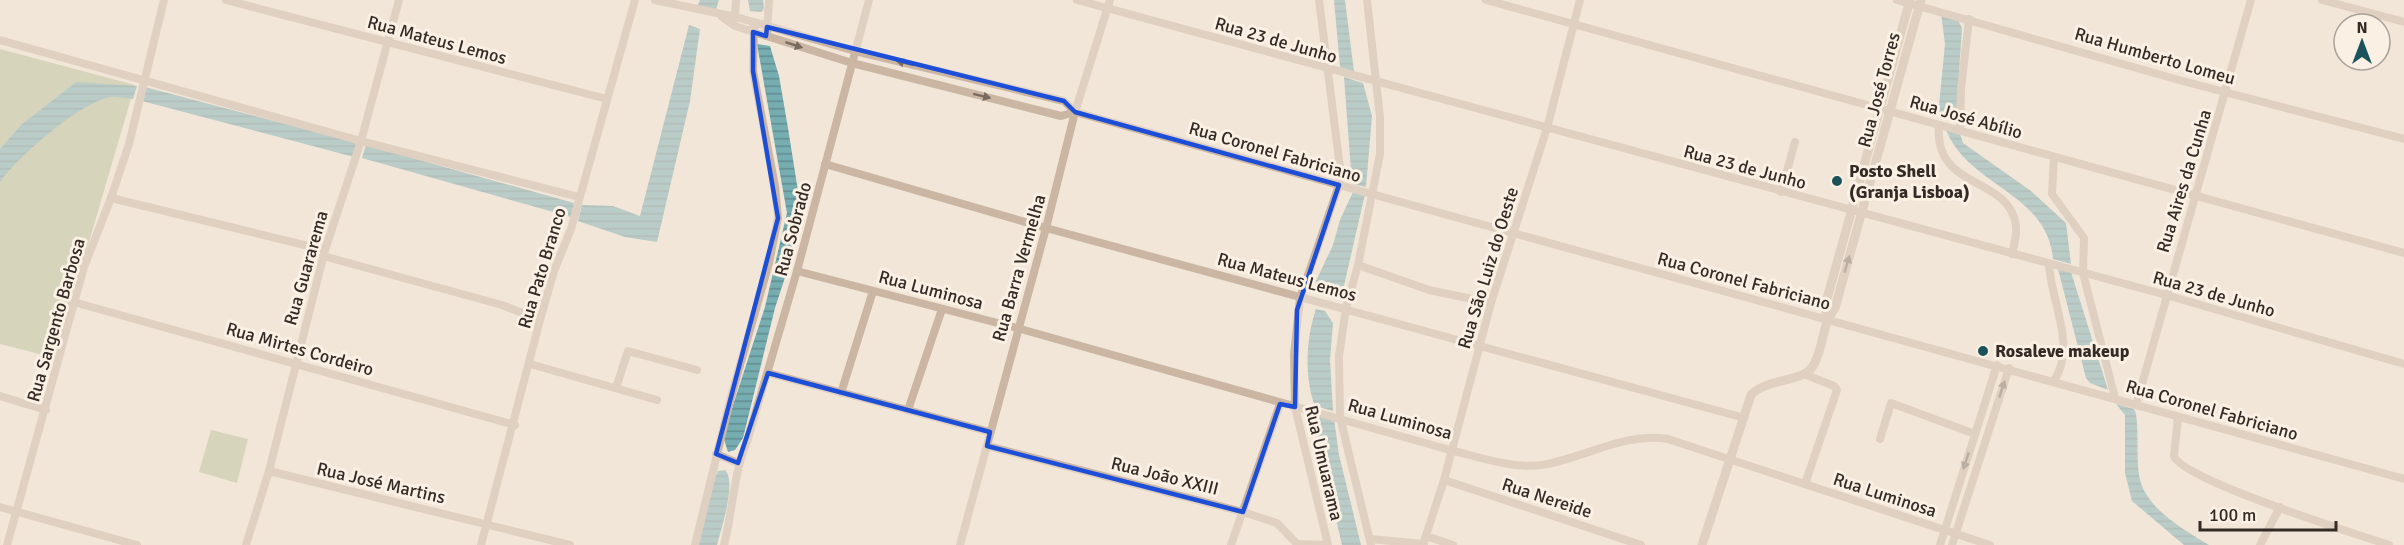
<svg xmlns="http://www.w3.org/2000/svg" width="2404" height="545" font-family="Signika,sans-serif">
<style>
.green{fill:#b3c297}
.water{fill:url(#water-rules)}
.lines{fill:none;stroke-linecap:round;stroke-linejoin:round}
.minor{stroke:#cbb6a4;stroke-width:8}
.tertiary{stroke:#cbb6a4;stroke-width:9}
.oneway{fill:#786a5f}
.marked{fill:none;stroke:#1d4ed8;stroke-width:4.5;stroke-linejoin:round}
.poi-dot{fill:#1a5359;stroke:#faf0e4;stroke-width:2}
.labels{text-anchor:middle;dominant-baseline:central;stroke-width:6;stroke-linejoin:round;paint-order:stroke}
.street-label{font-size:18px;fill:#352b26;stroke:#faf0e4}
.poi-label{font-size:18px;font-weight:bold;fill:#352b26;stroke:#faf0e4;text-anchor:start}
</style>
<defs>
<pattern id="water-rules" width="6" height="5" patternUnits="userSpaceOnUse" patternTransform="scale(1.5)"><rect width="6" height="5" fill="#76adb1"/><path d="M0 2.5h6" fill="none" stroke="#628d90"/></pattern>
</defs>
<rect width="100%" height="100%" fill="#f2e6d8"/>
<g class="green">
<polygon points="0,49 135,85 55,358 0,344"/>
<polygon points="211,430 248,439 237,483 199,472"/>
</g>
<g class="water">
<polygon points="700,0 719,0 715,13 697,7"/>
<polygon points="748,0 763,0 764,9 761,12 750,11"/>
<polygon points="1334,0 1345,0 1354,72 1340,67"/>
<polygon points="1941,13 1957,18 1962,28 1956,119 1940,115 1939,105 1945,44"/>
<polygon points="689,25 700,29 690,101 657,242 625,237 578,221 582,205 613,206 640,216"/>
<polygon points="757,44 770,46 779,76 788,128 798,191 798,214 792,256 775,308 743,438 735,450 728,452 723,436 765,307 787,213"/>
<polygon points="1344,77 1363,83 1372,116 1366,187 1352,184"/>
<path d="M76,82L137,86L133,99C127,99 117,96 110,97C78,104 19,156 0,182V149L21,125Z"/>
<polygon points="145,87 343,139 357,144 354,157 142,101"/>
<path d="M1946,130L1960,134L1963,143L2031,191L2066,223L2071,264L2053,259C2047,192 1969,187 1946,130Z"/>
<polygon points="366,145 574,203 571,217 362,158"/>
<polygon points="1353,192 1365,194 1343,290 1330,295 1321,293 1315,283 1333,245 1340,220"/>
<polygon points="2058,269 2071,272 2108,390 2090,383 2086,378"/>
<path d="M1316,309L1325,311L1333,323L1330,360L1333,411L1315,406C1304,377 1306,338 1316,309Z"/>
<path d="M2116,404L2134,409L2136,414C2139,435 2136,455 2139,475C2144,508 2183,529 2209,545H2184L2132,501L2125,473V415Z"/>
<polygon points="1316,415 1334,419 1339,455 1361,545 1342,545 1319,447"/>
<path d="M725,470C737,482 721,529 717,545H698L715,477L718,471Z"/>
</g>
<g class="lines">
<g class="minor">
<polyline points="226,0 607,99"/>
<polyline points="655,0 736,17 855,51 1064,101 1075,112 2404,479"/>
<polyline points="1077,0 2166,295 2404,364"/>
<polyline points="1319,0 1340,168 1339,185 1300,298 1294,355 1295,407 1328,545"/>
<polyline points="1367,0 1380,117 1380,154 1358,265 1346,308 1339,356 1340,417 1371,545"/>
<polyline points="1486,0 2404,253"/>
<polyline points="1897,0 2179,80 2404,139"/>
<polyline points="2322,0 2404,22"/>
<polyline points="722,17 735,26 852,63 1061,116 1075,112"/>
<polyline points="735,19 736,0"/>
<polyline points="767,31 769,0"/>
<polyline points="0,40 361,141 579,197"/>
<path d="M1939,125C1933,191 2010,175 2016,226C2017,235 2014,245 2012,254"/>
<polyline points="1960,131 1961,89 1969,19"/>
<polyline points="2054,157 2052,194 2084,238 2083,273 2115,398"/>
<polyline points="825,164 1046,228 1741,417"/>
<polyline points="1781,192 1795,142"/>
<polyline points="111,198 325,250"/>
<polyline points="323,256 502,305 540,320"/>
<path d="M2049,264C2051,303 2077,345 2054,381"/>
<polyline points="1358,265 1429,290 1491,303"/>
<path d="M797,271L1017,328L1450,450C1479,457 1512,469 1542,465C1585,458 1623,432 1668,439L1990,545"/>
<polyline points="77,303 515,425"/>
<polyline points="530,364 657,400"/>
<polyline points="768,373 990,432"/>
<polyline points="1804,374 1834,386 1837,390 1805,484"/>
<polyline points="616,388 628,351 697,370"/>
<polyline points="841,393 873,291"/>
<polyline points="0,396 46,410"/>
<polyline points="2136,405 2251,0"/>
<polyline points="908,410 942,309"/>
<path d="M2178,417L2174,456C2183,480 2356,534 2389,545"/>
<polyline points="1880,439 1891,403 1975,434"/>
<polyline points="987,446 1243,512 1277,523 1297,544 1328,545"/>
<polyline points="716,454 738,463"/>
<polyline points="269,471 570,545"/>
<polyline points="1444,480 1641,545"/>
<polyline points="0,507 137,545"/>
<polyline points="1426,536 1453,545"/>
<polyline points="1370,539 1424,544"/>
<polyline points="7,545 84,267 111,198 129,144 164,0"/>
<polyline points="246,545 269,471 325,250 361,141 399,0"/>
<polyline points="481,545 540,320 554,271 571,229 635,0"/>
<polyline points="695,545 731,397 769,263 778,218 775,186 753,71 754,23"/>
<path d="M724,545C733,511 733,474 747,442L797,271L869,0"/>
<polyline points="960,545 1046,228 1075,112 1110,0"/>
<polyline points="1231,545 1280,404"/>
<polyline points="1423,545 1444,480 1491,303 1547,128 1580,0"/>
<polyline points="1940,545 1997,365"/>
<polyline points="1952,545 2009,368"/>
<polyline points="2260,545 2280,507"/>
</g>
<g class="tertiary">
<polyline points="1827,318 1825,306 1910,0"/>
<path d="M1702,545L1751,395C1766,378 1803,383 1813,366C1824,348 1821,326 1835,308L1921,0"/>
</g>
</g>
<defs><path id="oneway-solid" d="M-6-.8H1V-3.2L6.5 0L1 3.2V.8H-6Z" transform="scale(1.5)"/></defs>
<g class="oneway">
<use href="#oneway-solid" transform="translate(794 45) rotate(18)"/>
<use href="#oneway-solid" transform="translate(905 63) rotate(-166)"/>
<use href="#oneway-solid" transform="translate(982 96) rotate(14)"/>
<use href="#oneway-solid" transform="translate(1847 264) rotate(-74)"/>
<use href="#oneway-solid" transform="translate(2002 389) rotate(-72)"/>
<use href="#oneway-solid" transform="translate(1966 461) rotate(108)"/>
</g>
<path d="M0 0H2404V545H0ZM767,27L1064,101L1075,112L1339,185L1297,310L1295,407L1280,404L1243,512L987,446L990,432L768,373L738,463L716,454L778,218L753,71V32L766,36Z" fill="#f2e6d8" fill-opacity=".55" fill-rule="evenodd"/>
<path class="marked" d="M767,27L1064,101L1075,112L1339,185L1297,310L1295,407L1280,404L1243,512L987,446L990,432L768,373L738,463L716,454L778,218L753,71V32L766,36Z"/>
<g class="poi-dot">
<circle cx="1837" cy="181" r="6"/>
<circle cx="1983" cy="351" r="6"/>
</g>
<g class="labels">
<g class="street-label">
<text transform="translate(437 40) rotate(15)">Rua Mateus Lemos</text>
<text transform="translate(1276 40) rotate(16)">Rua 23 de Junho</text>
<text transform="translate(2155 56) rotate(16)">Rua Humberto Lomeu</text>
<text transform="translate(1879 90) rotate(-75)">Rua José Torres</text>
<text transform="translate(1966 117) rotate(16)">Rua José Abílio</text>
<text transform="translate(1275 152) rotate(16)">Rua Coronel Fabriciano</text>
<text transform="translate(1745 167) rotate(15)">Rua 23 de Junho</text>
<text transform="translate(2184 181) rotate(-73)">Rua Aires da Cunha</text>
<text transform="translate(793 229) rotate(-75)">Rua Sobrado</text>
<text transform="translate(306 268) rotate(-74)">Rua Guararema</text>
<text transform="translate(542 268) rotate(-73)">Rua Pato Branco</text>
<text transform="translate(1019 268) rotate(-74)">Rua Barra Vermelha</text>
<text transform="translate(1488 268) rotate(-73)">Rua São Luiz do Oeste</text>
<text transform="translate(1287 277) rotate(15)">Rua Mateus Lemos</text>
<text transform="translate(1744 281) rotate(15)">Rua Coronel Fabriciano</text>
<text transform="translate(931 290) rotate(15)">Rua Luminosa</text>
<text transform="translate(2214 294) rotate(16)">Rua 23 de Junho</text>
<text transform="translate(56 320) rotate(-74)">Rua Sargento Barbosa</text>
<text transform="translate(300 349) rotate(16)">Rua Mirtes Cordeiro</text>
<text transform="translate(2212 410) rotate(16)">Rua Coronel Fabriciano</text>
<text transform="translate(1400 419) rotate(16)">Rua Luminosa</text>
<text transform="translate(1324 463) rotate(77)">Rua Umuarama</text>
<text transform="translate(1165 476) rotate(14)">Rua João XXIII</text>
<text transform="translate(381 483) rotate(13)">Rua José Martins</text>
<text transform="translate(1885 495) rotate(18)">Rua Luminosa</text>
<text transform="translate(1547 498) rotate(18)">Rua Nereide</text>
</g>
<g class="poi-label">
<text x="1849" y="171">Posto Shell<tspan x="1849" dy="21">(Granja Lisboa)</tspan></text>
<text x="1995" y="351">Rosaleve makeup</text>
</g>
</g>
<g transform="translate(2362 42)"><circle r="28" fill="#faf0e4" stroke="#aba198" stroke-width="1.5"/>
<path d="M0-4.5L10 22L0 15L-10 22Z" fill="#1a5359"/>
<text y="-9" font-size="16" font-weight="bold" text-anchor="middle" fill="#352b26">N</text>
</g>
<path d="M2200 521v9h136v-9" fill="none" stroke="#352b26" stroke-width="3"/>
<text x="2209" y="521" font-size="18" fill="#352b26" stroke="#faf0e4" stroke-width="4.5" paint-order="stroke">100 m</text>
</svg>
